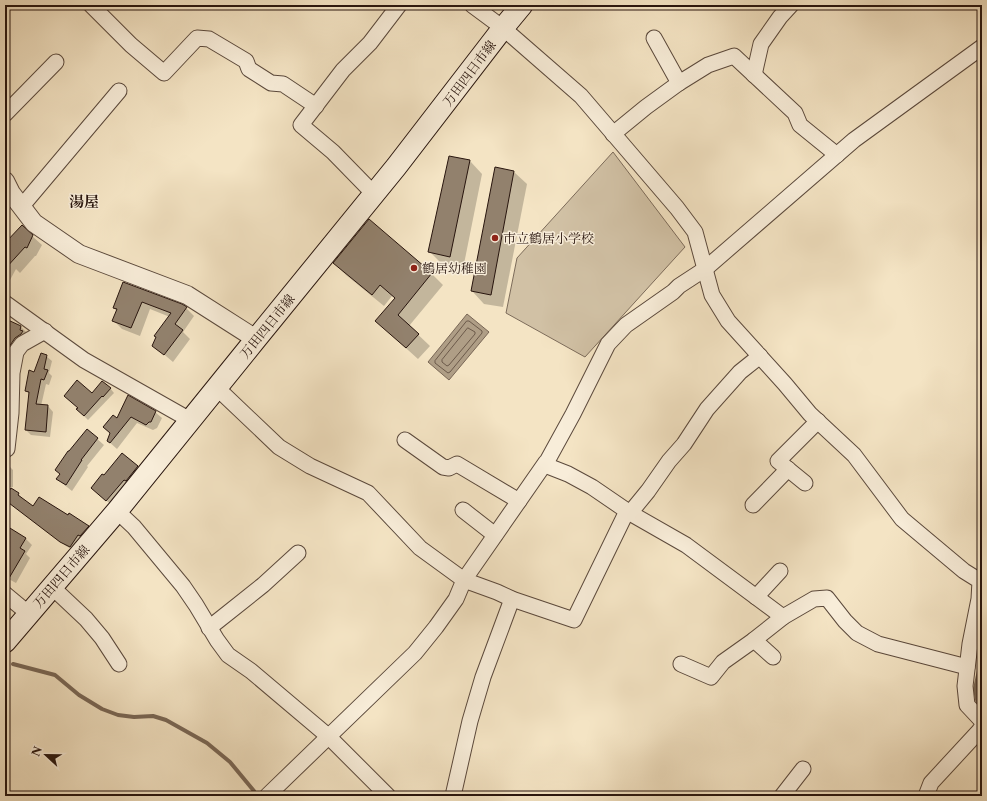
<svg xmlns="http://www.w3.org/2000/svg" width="987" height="801" font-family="'Libre Caslon Text','Noto Serif JP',serif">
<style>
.green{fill:#d1c1a5;stroke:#7c6b5a}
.water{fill:#af9e86;stroke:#796756}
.shadow{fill:#0003}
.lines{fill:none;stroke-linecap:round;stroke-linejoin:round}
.shore{stroke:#6c5a4a;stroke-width:1}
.stream{stroke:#796756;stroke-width:4}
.building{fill:#92816d;stroke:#28150e}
.minor-casing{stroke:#5b493c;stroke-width:17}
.tertiary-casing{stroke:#5b493c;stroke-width:20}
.secondary-casing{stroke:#28150e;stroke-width:23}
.minor{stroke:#f8edd9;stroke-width:15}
.tertiary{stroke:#f8edd9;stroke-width:18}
.secondary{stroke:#f8edd9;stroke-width:21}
.poi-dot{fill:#8f2418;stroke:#f8edd9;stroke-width:1.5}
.labels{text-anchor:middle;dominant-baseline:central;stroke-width:3;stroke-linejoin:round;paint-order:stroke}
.street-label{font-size:13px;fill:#28150e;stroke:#f8edd9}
.poi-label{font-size:13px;fill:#28150e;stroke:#f8edd9;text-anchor:start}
.quarter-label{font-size:15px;font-weight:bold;fill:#28150e;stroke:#f8edd9}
</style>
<rect width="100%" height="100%" fill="#f4e4c4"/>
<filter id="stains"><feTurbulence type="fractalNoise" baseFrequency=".005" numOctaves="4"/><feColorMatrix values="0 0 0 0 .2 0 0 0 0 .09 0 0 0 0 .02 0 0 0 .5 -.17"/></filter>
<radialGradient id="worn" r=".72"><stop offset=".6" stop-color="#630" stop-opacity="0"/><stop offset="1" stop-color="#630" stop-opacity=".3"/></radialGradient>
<polygon class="green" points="613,152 685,247 585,357 506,313 517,258"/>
<polygon class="water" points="467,314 489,332 449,380 428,362"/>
<g class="shadow">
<polygon points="449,157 470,161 482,174 463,269 442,264 430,252"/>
<polygon points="495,168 514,172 527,184 503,307 484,304 472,291"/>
<polygon points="5,219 9,223 5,227"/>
<polygon points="369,220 432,274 443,285 409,326 430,346 418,359 388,332 396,299 392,296 384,306 346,275 334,263"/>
<polygon points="32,236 42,245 36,256 35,256 20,273 16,269 10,280 5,285 5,245"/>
<polygon points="123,283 186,308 194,316 183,332 190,339 173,362 153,345 170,317 150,309 140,336 122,329 114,321 117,311 114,308"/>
<polygon points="5,325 21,327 27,333 5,407"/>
<polygon points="46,356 52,361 49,373 52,376 49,385 46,384 41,406 48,406 53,412 50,437 31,435 26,430 30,394 26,391 35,373"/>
<polygon points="110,388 114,393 88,420 77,409"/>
<polygon points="129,397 155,412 162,418 157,428 153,430 137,423 117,449 108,441"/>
<polygon points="87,430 104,445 87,466 88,467 72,491 57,479"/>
<polygon points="5,464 7,464 13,470 13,487 5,487"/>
<polygon points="137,467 143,473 113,506 98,494"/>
<polygon points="18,494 22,498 22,499 33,507 88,526 92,531 75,551 66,546 5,499"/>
<polygon points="5,526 26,539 32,545 26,554 30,558 16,583 5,577 5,558 9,550 5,547"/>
</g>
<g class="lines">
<g class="shore">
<polygon points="467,321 469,321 482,331 482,333 450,372 448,373 435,363 435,361"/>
<polygon points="468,328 475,332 475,334 449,365 447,366 442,362 442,360"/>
</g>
<g class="stream">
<polyline points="13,664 55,675 79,695 102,709 118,715 134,717 153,716 166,720 207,743 230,762 254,791"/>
<polyline points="978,704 975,689 982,657"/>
</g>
</g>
<g class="building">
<polygon points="449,156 470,160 450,257 428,252"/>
<polygon points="495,167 514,171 491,295 471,291"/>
<polygon points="369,219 432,273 398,315 419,334 406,348 375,321 395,298 380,285 372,295 333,263"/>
<polygon points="22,225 33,235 27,248 25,247 5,269 5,243"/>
<polygon points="123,282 182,304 187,307 175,324 183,330 164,355 152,346 156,337 154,336 171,313 142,302 131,328 112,321 117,309 113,308"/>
<polygon points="8,320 21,326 20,330 23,331 21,334 15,338 9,347 5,362 5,328"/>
<polygon points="41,353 47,355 44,369 48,370 44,380 41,379 36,404 48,405 46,432 25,430 29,392 25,391 29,370 34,372"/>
<polygon points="77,380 92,393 102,381 111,388 103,397 102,396 84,416 76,409 78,408 64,396"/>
<polygon points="128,395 156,411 151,422 149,422 146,425 131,417 110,443 107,441 110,433 103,427 113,415 117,418"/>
<polygon points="87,429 98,438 81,460 82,460 66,485 56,479 60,474 55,470 68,451 69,451"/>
<polygon points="122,453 138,466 126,481 124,480 106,501 91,488 102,474 104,475"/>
<polygon points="11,488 19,493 18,495 33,506 39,497 68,515 69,513 89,526 80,536 78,535 70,547 60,542 5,500 5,497"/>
<polygon points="5,525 26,538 20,548 25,551 5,585 5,556 9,548 5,546"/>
</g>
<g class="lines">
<defs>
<g id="minor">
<polyline points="91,5 131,45 164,73 197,38 209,39 246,61 249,69 271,83 283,84 316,106"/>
<polyline points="472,5 503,28 581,96 677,208 695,232 712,295 728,321 785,384 810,414 854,455 902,519 964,571 980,581 979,599 970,644 965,686 967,705 982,721"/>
<polyline points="654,38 679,83"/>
<polyline points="754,75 761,44 780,17 791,5"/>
<polyline points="5,114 56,62"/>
<polyline points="613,134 646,107 679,83 708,65 734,56 795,113 800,125 837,155"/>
<polyline points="374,194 333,152 301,125 343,70 370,43 399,5"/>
<polyline points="22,206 119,91"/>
<polyline points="5,303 84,360 190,420"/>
<polyline points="760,356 740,372 707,409 684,444 669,461 648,491 630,513 686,545 783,617 814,599 827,598 845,621 857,633 878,644 967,667"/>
<polyline points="217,388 279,447 310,466 368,493 420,548 464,580 497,592 512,599 574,620 627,511"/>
<polyline points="405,440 443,467 449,468 457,464 519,501"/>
<polyline points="5,449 7,449 11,413 12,373 16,352 22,344 45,331"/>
<polyline points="545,465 568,474 592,487 630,513"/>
<polyline points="805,483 778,461 818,421"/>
<polyline points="753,505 788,469"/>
<polyline points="463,510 495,535"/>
<polyline points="117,511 134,527 183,586 196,605 217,640 228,655 251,671 328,736 388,796"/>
<polyline points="52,587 86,619 102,638 119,664"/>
<polyline points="5,594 29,614"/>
<polyline points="756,597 780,571"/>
<polyline points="209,628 263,585 298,553"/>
<polyline points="773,657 754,640 783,617"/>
<polyline points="681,664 711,677 723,662 754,640"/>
<polyline points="267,796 415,653 436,627 456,599 464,580 546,462 545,465 573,414 608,344 626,325 673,292 679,286 705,269 854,140 982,47"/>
<polyline points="453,796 470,721 483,677 512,599"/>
<polyline points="782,796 803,769"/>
<polyline points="926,796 931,783 979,731 982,727"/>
</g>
<polyline id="tertiary" points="5,181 11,193 34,223 79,254 187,295 256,339"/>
<polyline id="secondary" points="5,642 117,511 256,339 396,167 503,28 522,5"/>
</defs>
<use href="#minor" class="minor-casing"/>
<use href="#tertiary" class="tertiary-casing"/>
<use href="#secondary" class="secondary-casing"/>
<use href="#minor" class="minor"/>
<use href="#tertiary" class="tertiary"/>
<use href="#secondary" class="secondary"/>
</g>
<g class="poi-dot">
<circle cx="495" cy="238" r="4"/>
<circle cx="414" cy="268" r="4"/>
</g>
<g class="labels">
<g class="street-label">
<text transform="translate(469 73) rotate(-53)">万田四日市線</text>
<text transform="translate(267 326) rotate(-51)">万田四日市線</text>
<text transform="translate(61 576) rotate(-49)">万田四日市線</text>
</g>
<g class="poi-label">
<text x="503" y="238">市立鶴居小学校</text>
<text x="422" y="268">鶴居幼稚園</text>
</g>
<g class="quarter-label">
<text x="84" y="201">湯屋</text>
</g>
</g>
<rect width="987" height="801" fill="none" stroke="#f4e4c4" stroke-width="20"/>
<rect x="6" y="6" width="975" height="789" fill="none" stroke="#28150e" stroke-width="2"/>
<rect x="10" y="10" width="967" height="781" fill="none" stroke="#28150e"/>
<g transform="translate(46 755) rotate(292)" stroke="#f8edd9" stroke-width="3" paint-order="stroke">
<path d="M0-3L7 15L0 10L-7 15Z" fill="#28150e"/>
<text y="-6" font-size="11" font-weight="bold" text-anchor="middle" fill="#28150e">N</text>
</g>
<rect width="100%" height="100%" filter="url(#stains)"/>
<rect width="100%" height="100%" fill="url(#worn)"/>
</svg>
